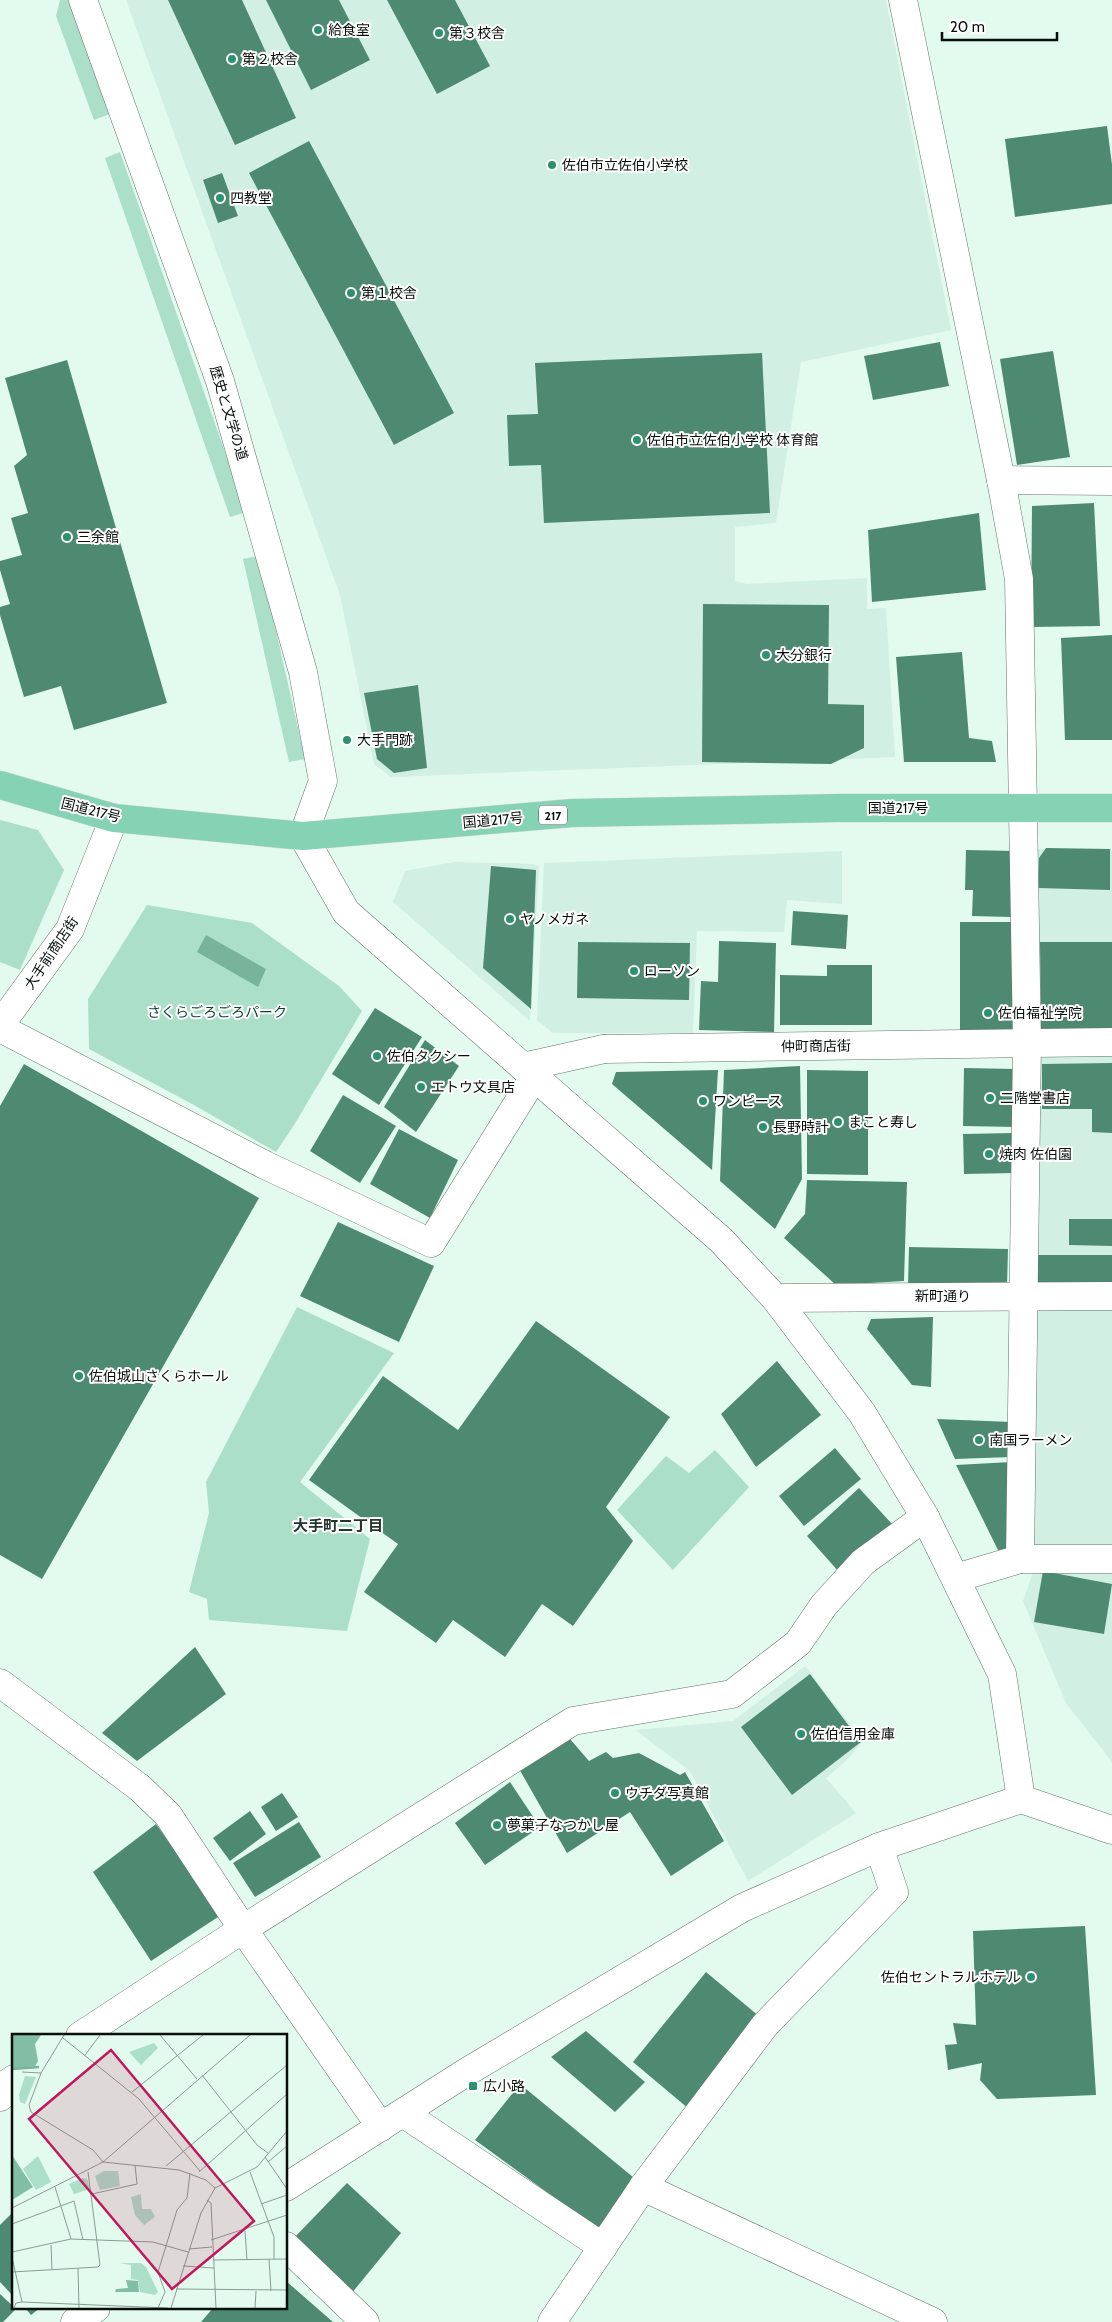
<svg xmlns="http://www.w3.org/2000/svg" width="1112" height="2322" font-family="Cabin,'Noto Sans JP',sans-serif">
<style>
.built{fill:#d1efe2}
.green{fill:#abdfc8}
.water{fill:#77b49a}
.building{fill:#4e8a72}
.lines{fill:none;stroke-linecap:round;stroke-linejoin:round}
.pedestrian-casing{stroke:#62766d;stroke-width:29}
.minor-casing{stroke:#62766d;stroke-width:29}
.tertiary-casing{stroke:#62766d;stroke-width:29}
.trunk-casing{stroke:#dcdddd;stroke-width:29}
.pedestrian{stroke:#fff;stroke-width:28}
.minor{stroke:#fff;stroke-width:28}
.tertiary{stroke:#fff;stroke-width:28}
.trunk{stroke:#86d2b4;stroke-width:28}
.poi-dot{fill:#2b916e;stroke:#fff;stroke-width:2}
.labels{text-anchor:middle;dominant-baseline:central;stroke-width:4;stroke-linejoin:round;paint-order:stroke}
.shield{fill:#fff;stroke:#515754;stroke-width:1}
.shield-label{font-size:12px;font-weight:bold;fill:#070f0b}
.poi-label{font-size:14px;fill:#070f0b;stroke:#fff;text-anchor:start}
.street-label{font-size:14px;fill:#070f0b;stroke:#fff}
.park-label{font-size:14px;fill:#0a3f2d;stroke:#fff}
.neighbourhood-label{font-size:15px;font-weight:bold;fill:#23352d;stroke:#fff}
.inset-river{fill:none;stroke:#77b49a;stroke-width:2.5}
.inset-road{fill:none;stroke:#8b9c94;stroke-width:1}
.view{fill:#c2185b;fill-opacity:0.15;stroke:#c2185b;stroke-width:2.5}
.inset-edge{fill:none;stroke:#070f0b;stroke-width:2.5}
</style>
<rect width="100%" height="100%" fill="#e3faef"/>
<g class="built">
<polygon points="126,0 886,0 951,330 801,362 776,523 735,527 735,581 747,584 867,578 867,609 886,608 895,757 391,777 374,764 340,595"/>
<polygon points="1031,849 1112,849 1112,1290 1027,1289"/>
<polygon points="842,851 842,904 787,900 784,932 697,931 693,1033 553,1033 537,1020 544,863"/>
<polygon points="454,862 534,864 539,867 530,1021 393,902 405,871"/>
<polygon points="1028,1302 1112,1302 1112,1554 1024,1554"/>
<polygon points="1034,1570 1112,1570 1112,1762 1066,1703 1023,1601"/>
<polygon points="805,1666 863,1741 847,1760 826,1778 856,1813 748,1881 690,1771 635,1730 733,1721"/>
</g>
<g class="green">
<polygon points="60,0 68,0 110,114 94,120 56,16"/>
<polygon points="120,152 246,512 230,517 105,158"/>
<polygon points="259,556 305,759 289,762 243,559"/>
<polygon points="0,820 38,830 64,870 20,970 0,962"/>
<polygon points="147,905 252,923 339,986 362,1011 294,1125 276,1152 194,1105 89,1049 88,999"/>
<polygon points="297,1307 394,1353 300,1482 370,1539 347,1631 209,1620 207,1599 189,1592 209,1513 206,1482"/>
<polygon points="715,1450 749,1487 673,1570 617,1510 666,1456 689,1473"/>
</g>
<polygon class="water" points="206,935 266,969 258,987 197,952"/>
<g class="building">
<polygon points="168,0 242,0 296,118 235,145"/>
<polygon points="266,0 339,0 370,60 311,90"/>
<polygon points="387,0 455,0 490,66 437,94"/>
<polygon points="1107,126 1112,165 1112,204 1015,217 1005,139"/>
<polygon points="309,141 454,413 394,445 249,173"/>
<polygon points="222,173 238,216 218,223 203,180"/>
<polygon points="940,342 949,386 873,400 864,356"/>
<polygon points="1053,351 1070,457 1017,465 1000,359"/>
<polygon points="762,353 770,513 544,523 541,465 509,466 507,415 538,414 535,363"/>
<polygon points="67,360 167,703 74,730 61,686 24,697 0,615 0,607 10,604 0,570 0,561 22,555 11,518 28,513 14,466 27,455 5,378"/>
<polygon points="1094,503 1100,626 1031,627 1032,506"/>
<polygon points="979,513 986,590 872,602 868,530"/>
<polygon points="703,604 829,605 828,704 864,705 864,748 831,764 702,762"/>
<polygon points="1112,635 1112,740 1065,740 1061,638"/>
<polygon points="962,652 969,738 992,741 996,762 904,762 896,657"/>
<polygon points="418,685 427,768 394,773 377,759 364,693"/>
<polygon points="1046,848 1110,849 1110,890 1038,888 1039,858"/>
<polygon points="966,850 1014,851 1011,917 972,916 973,890 965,890"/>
<polygon points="491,866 536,870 531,1009 483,968"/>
<polygon points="793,911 848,915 846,949 791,945"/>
<rect x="960" y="922" width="53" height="108"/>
<polygon points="719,941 776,943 774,1032 699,1030 701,981 718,982"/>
<polygon points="578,942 690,943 689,1000 577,998"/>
<polygon points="1040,942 1112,942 1112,1033 1041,1033"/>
<polygon points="827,965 872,965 872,1025 780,1025 780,975 827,976"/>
<polygon points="375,1008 422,1037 379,1105 332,1074"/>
<polygon points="425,1040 459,1066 416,1132 384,1107"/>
<polygon points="1112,1063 1112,1133 1092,1132 1092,1109 1042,1109 1042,1064"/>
<polygon points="24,1064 259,1198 42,1579 0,1555 0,1106"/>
<polygon points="800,1066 802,1179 775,1229 720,1181 724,1070"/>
<polygon points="964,1068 1017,1069 1017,1127 963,1126"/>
<polygon points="718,1070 712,1170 612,1084 616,1072"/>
<polygon points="807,1070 868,1071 868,1175 807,1174"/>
<polygon points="343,1095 396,1126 360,1183 310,1151"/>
<polygon points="399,1129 458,1160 430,1218 370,1184"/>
<polygon points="1014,1133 1015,1173 964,1174 963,1134"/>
<polygon points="807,1180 907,1182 904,1281 836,1285 784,1238 805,1214"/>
<polygon points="1069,1219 1112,1219 1112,1246 1069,1245"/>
<polygon points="338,1222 434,1266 399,1342 300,1296"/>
<polygon points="909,1247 1008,1249 1007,1287 908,1285"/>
<polygon points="1037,1255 1112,1255 1112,1290 1038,1289"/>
<polygon points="933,1317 931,1387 912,1385 867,1329 871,1319"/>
<polygon points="536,1321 670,1417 606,1507 633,1541 573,1626 542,1604 505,1657 453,1620 436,1643 364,1592 398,1544 309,1480 383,1376 458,1430"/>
<polygon points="777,1361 821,1415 756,1467 721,1414"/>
<polygon points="937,1419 1011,1422 1011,1457 955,1459"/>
<polygon points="835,1448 861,1479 804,1526 779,1496"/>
<polygon points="1011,1462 1012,1549 998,1550 956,1465"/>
<polygon points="859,1488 892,1524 839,1572 807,1536"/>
<polygon points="1043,1571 1112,1584 1104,1634 1034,1622"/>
<polygon points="195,1647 226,1694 137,1761 102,1733"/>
<polygon points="810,1674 861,1742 792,1795 741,1727"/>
<polygon points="570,1739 589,1761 606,1752 613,1758 639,1753 680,1775 685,1772 724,1841 671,1876 630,1812 567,1853 518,1767"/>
<polygon points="510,1782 540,1827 485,1865 455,1823"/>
<polygon points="282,1793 298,1817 276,1831 261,1807"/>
<polygon points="250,1811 266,1834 230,1861 213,1838"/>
<polygon points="299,1822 321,1857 255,1897 233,1863"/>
<polygon points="156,1824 221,1915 151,1961 93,1872"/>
<polygon points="1085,1926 1096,2095 997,2099 980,2080 982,2063 948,2070 945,2045 957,2044 953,2023 976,2025 973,1931"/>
<polygon points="706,1972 760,2017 689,2109 633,2062"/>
<polygon points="586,2031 645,2082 615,2112 551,2057"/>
<polygon points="520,2084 639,2182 599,2230 475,2140"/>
<polygon points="347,2183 401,2233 351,2294 292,2240"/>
<polygon points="14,2211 14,2297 0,2282 0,2225"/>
<polygon points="286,2281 333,2322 201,2322 213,2308 286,2308"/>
<polygon points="0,2294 16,2309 3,2322 0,2322"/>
<polygon points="25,2308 40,2308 31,2315"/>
</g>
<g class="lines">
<defs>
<polyline id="pedestrian" points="604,1049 1112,1042"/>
<g id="minor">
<polyline points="903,0 1001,480 1019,579 1027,1043 1020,1559"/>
<polyline points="1001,480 1112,481"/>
<polyline points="0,1028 265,1165 431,1243 534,1077"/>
<polyline points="523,1067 604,1049"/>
<polyline points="775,1298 1112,1296"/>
<polyline points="956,1578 1020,1559 1112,1559"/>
<polyline points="140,1788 168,1815 243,1929 381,2127"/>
<polyline points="80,2036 243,1929 573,1721 732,1694 798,1643 824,1605 863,1562 925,1517"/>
<polyline points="0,2097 5,2085 14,2079"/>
<polyline points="403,2113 603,2247"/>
<polyline points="643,2187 933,2322"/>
<polyline points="286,2246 365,2322"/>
<polyline points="552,2322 643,2187 765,2025 894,1892 879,1847"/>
</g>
<g id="tertiary">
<polyline points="83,0 220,381 303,672 323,781 303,836 346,912 721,1240 775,1298 862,1413 925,1517 1002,1674 1021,1799 1112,1830"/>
<polyline points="0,1025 70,929 114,818"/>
<polyline points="0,1683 140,1788"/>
<polyline points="286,2187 465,2073 742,1908 879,1847 1021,1799"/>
<polyline points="75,2322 96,2308"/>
</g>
<polyline id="trunk" points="0,785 114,818 303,836 572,813 839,808 1112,808"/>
</defs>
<use href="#pedestrian" class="pedestrian-casing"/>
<use href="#minor" class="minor-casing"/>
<use href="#tertiary" class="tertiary-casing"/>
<use href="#trunk" class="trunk-casing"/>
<use href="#pedestrian" class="pedestrian"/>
<use href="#minor" class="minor"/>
<use href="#tertiary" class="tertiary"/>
<use href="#trunk" class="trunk"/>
</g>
<g class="poi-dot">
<circle cx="318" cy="30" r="5"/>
<circle cx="439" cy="33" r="5"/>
<circle cx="232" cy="59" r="5"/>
<circle cx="552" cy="165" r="5"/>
<circle cx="220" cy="198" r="5"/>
<circle cx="351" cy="293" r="5"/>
<circle cx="637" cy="440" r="5"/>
<circle cx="67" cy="537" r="5"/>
<circle cx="766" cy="655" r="5"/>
<circle cx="347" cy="740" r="5"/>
<circle cx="510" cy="919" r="5"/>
<circle cx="634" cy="971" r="5"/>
<circle cx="988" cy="1013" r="5"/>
<circle cx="377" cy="1056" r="5"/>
<circle cx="421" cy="1087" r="5"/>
<circle cx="990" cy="1098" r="5"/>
<circle cx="703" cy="1101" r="5"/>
<circle cx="838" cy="1122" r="5"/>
<circle cx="763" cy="1127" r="5"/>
<circle cx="989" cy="1154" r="5"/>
<circle cx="79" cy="1376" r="5"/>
<circle cx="979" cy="1440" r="5"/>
<circle cx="801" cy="1734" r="5"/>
<circle cx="615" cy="1793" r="5"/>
<circle cx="497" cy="1825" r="5"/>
<circle cx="1031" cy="1977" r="5"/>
<rect x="468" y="2081" width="10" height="10" rx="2.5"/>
</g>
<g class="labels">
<rect class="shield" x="539" y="805.5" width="28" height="19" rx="4"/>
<g class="shield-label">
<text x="553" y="815">217</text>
</g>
<g class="poi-label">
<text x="328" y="30">給食室</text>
<text x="449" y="33">第３校舎</text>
<text x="242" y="59">第２校舎</text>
<text x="562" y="165">佐伯市立佐伯小学校</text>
<text x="230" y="198">四教堂</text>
<text x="361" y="293">第１校舎</text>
<text x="647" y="440">佐伯市立佐伯小学校 体育館</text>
<text x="77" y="537">三余館</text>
<text x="776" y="655">大分銀行</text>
<text x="357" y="740">大手門跡</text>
<text x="520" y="919">ヤノメガネ</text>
<text x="644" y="971">ローソン</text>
<text x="998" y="1013">佐伯福祉学院</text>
<text x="387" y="1056">佐伯タクシー</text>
<text x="431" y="1087">エトウ文具店</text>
<text x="1000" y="1098">二階堂書店</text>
<text x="713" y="1101">ワンピース</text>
<text x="848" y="1122">まこと寿し</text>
<text x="773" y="1127">長野時計</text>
<text x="999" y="1154">焼肉 佐伯園</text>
<text x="89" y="1376">佐伯城山さくらホール</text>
<text x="989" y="1440">南国ラーメン</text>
<text x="811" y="1734">佐伯信用金庫</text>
<text x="625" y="1793">ウチダ写真館</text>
<text x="507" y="1825">夢菓子なつかし屋</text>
<text x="1021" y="1977" text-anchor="end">佐伯セントラルホテル</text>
<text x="483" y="2086">広小路</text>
</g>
<g class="street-label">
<text transform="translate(229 413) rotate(73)">歴史と文学の道</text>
<text x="898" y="808">国道217号</text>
<text transform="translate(91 810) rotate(14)">国道217号</text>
<text transform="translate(493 820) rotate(-5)">国道217号</text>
<text transform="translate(51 953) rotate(-56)">大手前商店街</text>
<text transform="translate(816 1046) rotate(-1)">仲町商店街</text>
<text x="943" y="1296">新町通り</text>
</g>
<g class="park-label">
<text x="217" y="1012">さくらごろごろパーク</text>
</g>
<g class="neighbourhood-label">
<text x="338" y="1526">大手町二丁目</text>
</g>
</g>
<g transform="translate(12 2034)">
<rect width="275" height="275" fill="#e3faef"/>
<path d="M142,9L146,14L129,31L117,18ZM13,42L24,43L13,70L8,68L7,61ZM26,122L39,148L24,156L11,135ZM92,137H106L108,152L88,156L83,142ZM71,144L75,145L78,155L62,160L57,150ZM129,160L130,175H139L143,183L132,191L123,181L119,163ZM108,229H129L134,233L146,258L143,261L128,258L126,246L119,245V231Z" fill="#abdfc8"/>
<path d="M0,1H29L23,10L26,27L23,32L0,35ZM0,121L21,153L0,166ZM114,246L126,247L127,258H103L104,255L116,254Z" fill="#81bea4"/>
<path class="inset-river" d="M0,35L27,33"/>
<path class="inset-road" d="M52,1L29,39L17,71L19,78L81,116L91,128L167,136L194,146L203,154L245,133L275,97M148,1L185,45M51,4L127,65L188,137M73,21L88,1M10,38L29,39M190,41L245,111L256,119M120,58L191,1M253,123L275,155M256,128L275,112M154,132L275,31M187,138L275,60M238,138L262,203V225M43,153L59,205M80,160L125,150L123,131M195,166L199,169L204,274M249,170L275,161M0,174L91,128L238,1M0,190L62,167L71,206M233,197L235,226M199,206L275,181M39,211L40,235M177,215L200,213M0,218L59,205L141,208L176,218M0,223L10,268M257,225L259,257M201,226L275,225M171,232L202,234M66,234L67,274M0,238L86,233L88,231L76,138M164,255L275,256M2,274L4,269L10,268L156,274M146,274L153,258L146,238L165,176L175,164L178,139M159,274L189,179L203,154M243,274L244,257"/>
<path class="view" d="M99,16L242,187L160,255L17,85Z"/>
<rect width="275" height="275" class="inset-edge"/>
</g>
<path d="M942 32v8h115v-8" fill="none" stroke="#070f0b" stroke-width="2.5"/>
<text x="950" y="32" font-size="15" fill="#070f0b" stroke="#ffffff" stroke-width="4" paint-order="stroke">20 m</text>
</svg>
